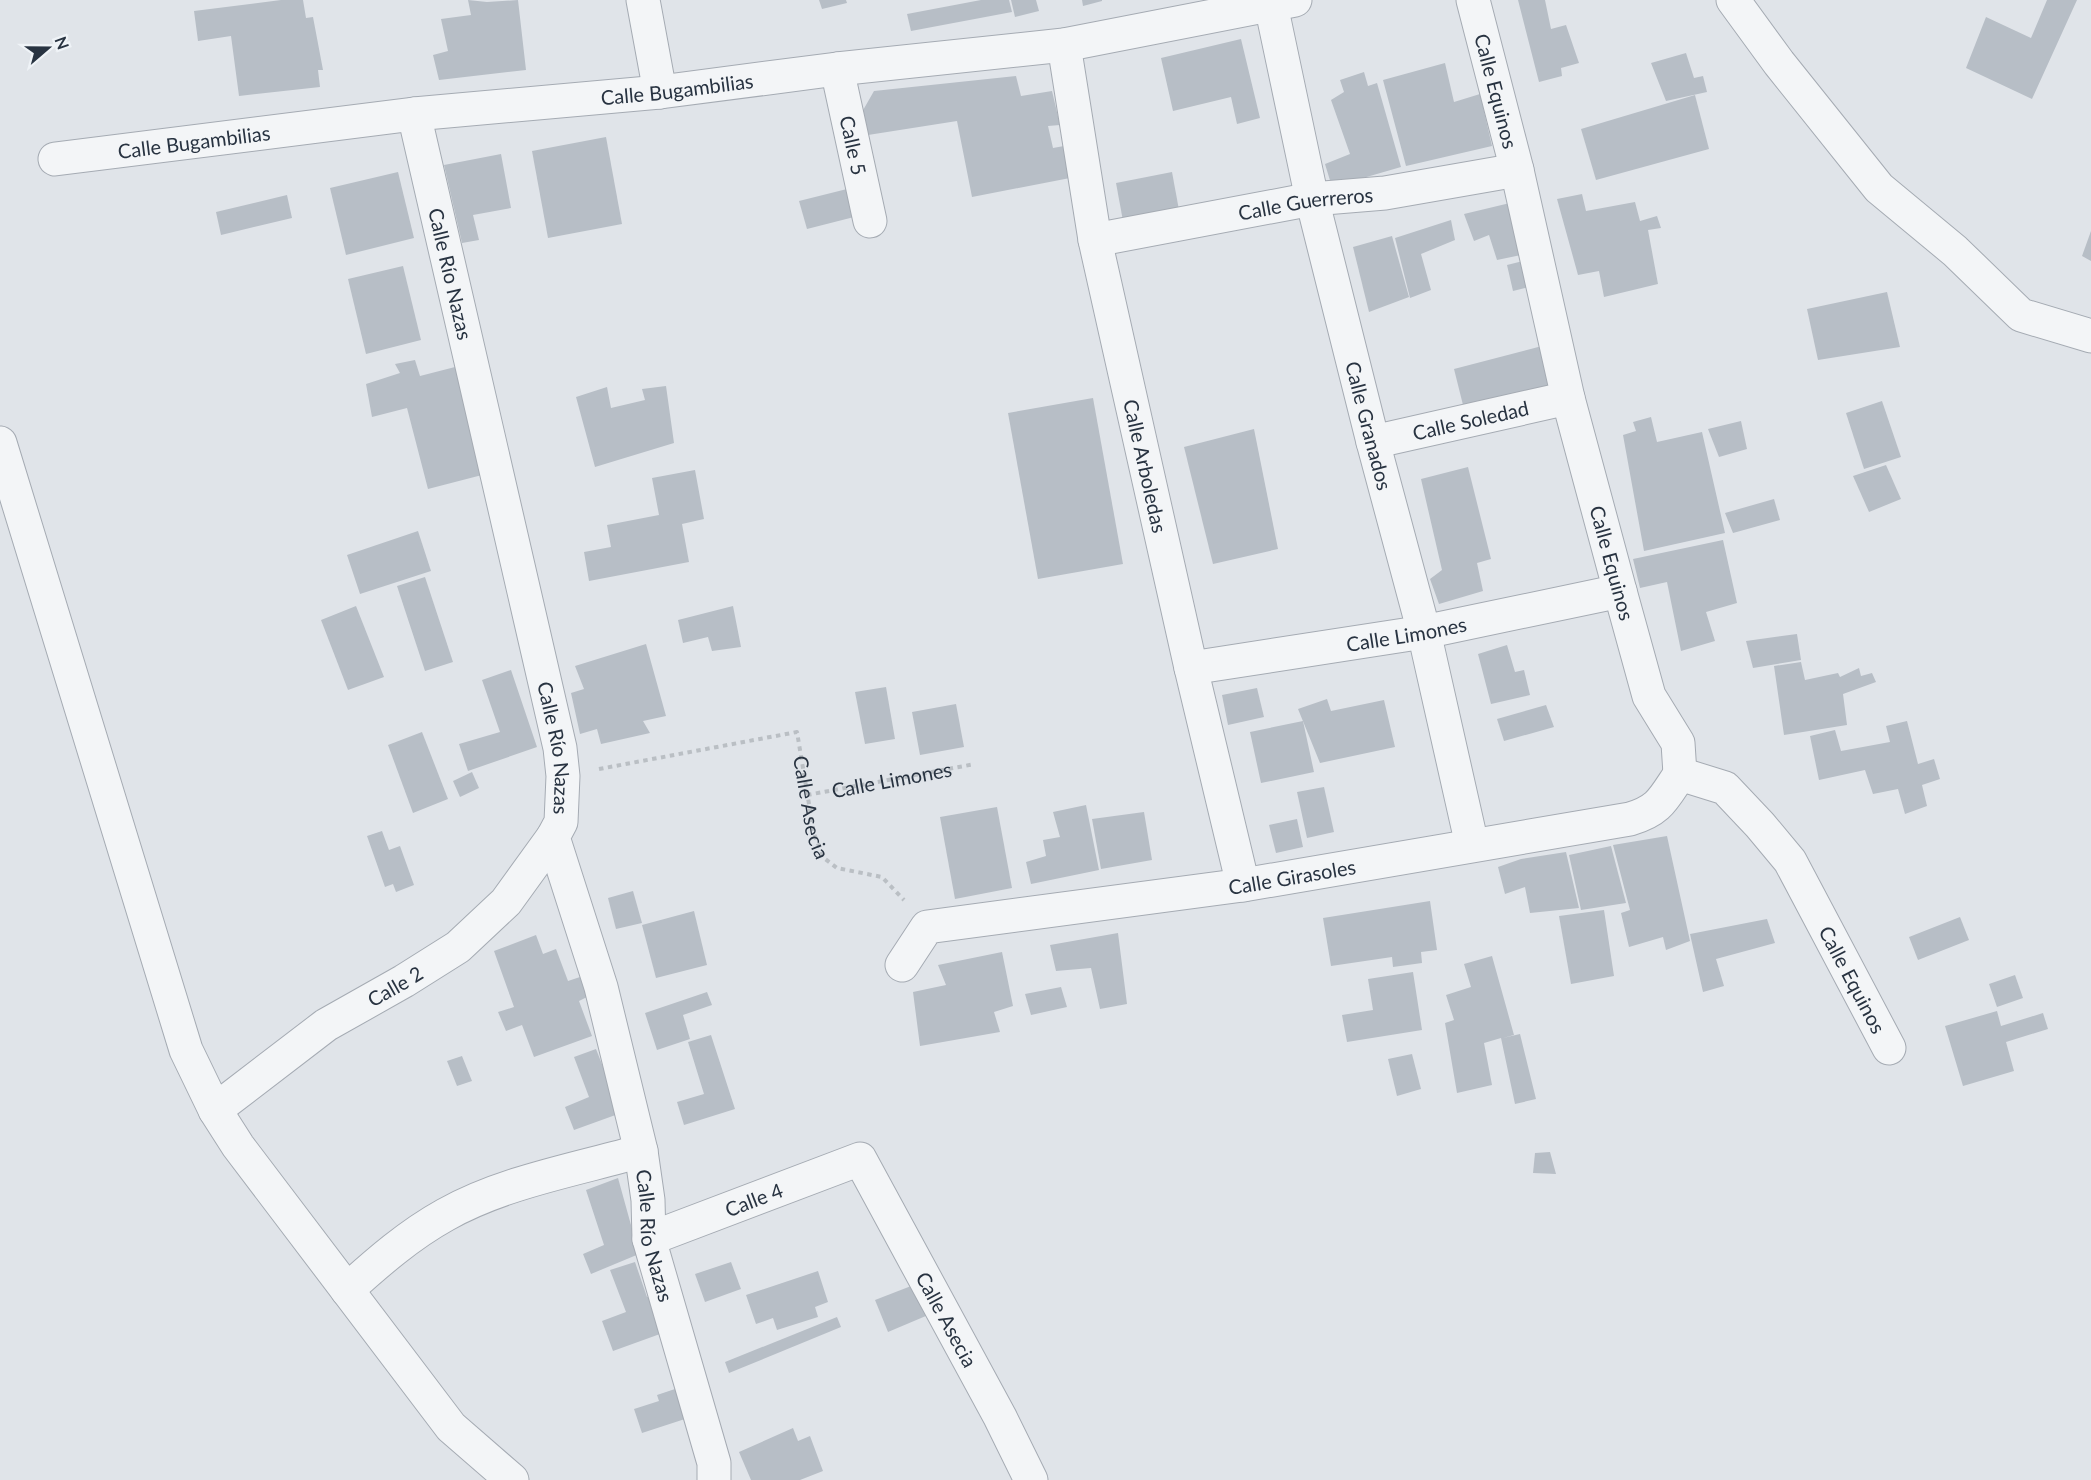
<svg xmlns="http://www.w3.org/2000/svg" width="2091" height="1480" font-family="Lato,sans-serif">
<style>
.building{fill:#b7bec6}
.lines{fill:none;stroke-linecap:round;stroke-linejoin:round}
.minor-casing{stroke:#a5abb3;stroke-width:35}
.path{stroke:#babfc4;stroke-width:4;stroke-dasharray:4.5 4.5;stroke-linecap:butt}
.minor{stroke:#f3f5f7;stroke-width:33}
.labels{text-anchor:middle;dominant-baseline:central;stroke-width:4.5;stroke-linejoin:round;paint-order:stroke}
.street-label{font-size:20px;fill:#283341;stroke:#eff3f7}
</style>
<rect width="100%" height="100%" fill="#e0e4e9"/>
<g class="building">
<polygon points="281,0 303,0 306,18 313,17 323,70 318,70 320,87 239,96 231,36 198,41 194,11"/>
<polygon points="468,0 487,2 518,0 526,70 439,80 433,55 448,51 441,19 471,15"/>
<polygon points="819,0 846,0 847,3 822,9"/>
<polygon points="981,0 1009,0 1012,12 911,31 907,14"/>
<polygon points="1011,0 1036,0 1039,11 1015,17"/>
<polygon points="1082,0 1102,0 1102,1 1083,6"/>
<polygon points="1518,0 1545,0 1551,29 1566,25 1579,63 1561,68 1562,76 1539,82"/>
<polygon points="2047,0 2077,0 2032,99 1966,68 1986,17 2031,38"/>
<polygon points="1241,39 1260,118 1237,124 1231,97 1173,111 1161,58"/>
<polygon points="1686,53 1694,78 1703,76 1707,92 1666,101 1651,63"/>
<polygon points="1445,63 1454,102 1480,94 1492,146 1406,166 1383,80"/>
<polygon points="1364,72 1368,86 1377,83 1401,167 1332,187 1325,164 1350,154 1331,100 1344,92 1340,80"/>
<polygon points="1016,76 1021,96 1052,91 1060,125 1048,126 1053,148 1064,146 1070,178 972,197 957,121 868,135 862,112 874,91"/>
<polygon points="1695,95 1709,149 1596,180 1581,129"/>
<polygon points="606,137 622,224 548,238 532,151"/>
<polygon points="501,154 511,208 473,215 479,240 462,243 444,165"/>
<polygon points="398,172 414,238 346,255 330,188"/>
<polygon points="1172,172 1179,210 1123,221 1116,183"/>
<polygon points="851,188 858,216 807,229 799,201"/>
<polygon points="1582,194 1586,211 1635,202 1640,221 1657,216 1661,228 1648,230 1658,284 1604,297 1599,271 1578,275 1557,199"/>
<polygon points="287,195 292,218 221,235 216,212"/>
<polygon points="1510,203 1521,255 1497,260 1489,235 1474,241 1464,214"/>
<polygon points="1451,220 1455,240 1421,254 1431,290 1410,298 1395,238"/>
<polygon points="2091,231 2091,261 2082,256"/>
<polygon points="1392,236 1409,297 1369,312 1353,247"/>
<polygon points="1523,261 1529,287 1513,291 1507,265"/>
<polygon points="403,266 421,340 366,354 348,279"/>
<polygon points="1887,292 1900,347 1818,360 1807,309"/>
<polygon points="1542,346 1552,387 1464,409 1454,369"/>
<polygon points="415,360 420,376 455,367 482,475 428,489 407,408 372,417 366,384 400,373 395,364"/>
<polygon points="666,386 674,443 595,467 576,397 607,387 611,408 645,400 642,389"/>
<polygon points="1093,398 1123,564 1038,579 1008,413"/>
<polygon points="1882,401 1901,457 1864,469 1846,413"/>
<polygon points="1651,417 1657,442 1702,432 1725,533 1644,551 1623,435 1636,431 1633,422"/>
<polygon points="1741,421 1747,449 1719,457 1708,429"/>
<polygon points="1254,429 1278,549 1213,564 1184,447"/>
<polygon points="1886,465 1901,499 1869,512 1853,476"/>
<polygon points="1468,467 1491,559 1477,563 1483,591 1439,604 1430,579 1442,570 1421,479"/>
<polygon points="695,470 704,519 682,524 689,562 589,581 584,552 611,547 607,525 659,515 652,478"/>
<polygon points="1774,499 1780,520 1733,533 1725,513"/>
<polygon points="418,531 431,571 360,594 347,555"/>
<polygon points="1723,540 1737,603 1706,612 1715,641 1681,651 1667,582 1640,588 1633,559"/>
<polygon points="425,577 453,662 425,671 397,586"/>
<polygon points="356,606 384,677 348,690 321,620"/>
<polygon points="733,606 741,647 712,651 708,637 683,643 678,620"/>
<polygon points="1797,634 1801,660 1753,668 1746,641"/>
<polygon points="646,644 666,716 643,721 650,733 601,744 597,729 580,734 571,693 584,689 575,666"/>
<polygon points="1507,645 1515,672 1524,670 1530,695 1491,704 1478,654"/>
<polygon points="1801,662 1805,680 1838,673 1840,677 1859,668 1861,676 1872,673 1876,682 1843,694 1847,725 1784,735 1774,666"/>
<polygon points="511,670 537,747 468,771 459,744 500,732 482,680"/>
<polygon points="886,687 895,739 865,744 855,692"/>
<polygon points="1257,688 1264,717 1228,725 1222,695"/>
<polygon points="1327,699 1331,711 1384,700 1395,747 1320,763 1298,709"/>
<polygon points="956,704 964,747 920,755 912,712"/>
<polygon points="1546,705 1554,727 1504,741 1497,719"/>
<polygon points="1303,721 1314,772 1261,783 1250,732"/>
<polygon points="1907,721 1918,764 1934,759 1940,779 1922,785 1927,806 1905,814 1898,789 1873,794 1865,770 1819,780 1810,736 1835,730 1841,751 1890,742 1886,726"/>
<polygon points="422,732 448,799 413,813 388,745"/>
<polygon points="472,772 479,788 460,797 453,781"/>
<polygon points="1324,787 1334,832 1307,838 1297,792"/>
<polygon points="1086,805 1099,870 1031,884 1026,862 1046,856 1043,840 1060,837 1053,812"/>
<polygon points="997,807 1012,888 955,899 940,817"/>
<polygon points="1144,812 1152,860 1101,869 1092,819"/>
<polygon points="1297,819 1303,847 1276,853 1269,825"/>
<polygon points="382,831 389,850 400,846 414,885 396,892 393,884 385,887 367,836"/>
<polygon points="1667,836 1690,941 1666,950 1663,937 1629,947 1621,913 1630,910 1613,845"/>
<polygon points="1611,846 1626,903 1581,910 1569,855"/>
<polygon points="1566,852 1579,908 1530,913 1525,887 1505,894 1498,867 1521,859"/>
<polygon points="633,891 642,923 616,929 608,898"/>
<polygon points="1430,901 1437,950 1421,952 1422,963 1393,967 1392,957 1331,966 1323,918"/>
<polygon points="1604,910 1614,976 1571,984 1559,916"/>
<polygon points="694,911 707,965 656,978 642,925"/>
<polygon points="1960,917 1969,940 1918,960 1909,937"/>
<polygon points="1767,919 1775,943 1716,959 1724,986 1703,992 1690,934"/>
<polygon points="1118,933 1127,1004 1100,1009 1091,968 1056,971 1050,945"/>
<polygon points="536,935 543,954 556,949 568,981 580,977 587,997 579,1001 592,1036 534,1057 522,1025 506,1031 498,1012 514,1007 494,951"/>
<polygon points="1002,952 1013,1006 994,1012 1000,1032 920,1046 913,992 946,985 938,965"/>
<polygon points="1492,956 1514,1035 1503,1038 1520,1034 1536,1099 1515,1104 1501,1038 1484,1043 1492,1085 1457,1093 1445,1023 1454,1020 1446,995 1471,987 1464,964"/>
<polygon points="1413,972 1422,1030 1347,1042 1342,1015 1373,1010 1368,979"/>
<polygon points="2015,975 2023,998 1997,1007 1989,984"/>
<polygon points="1061,987 1067,1007 1031,1015 1025,994"/>
<polygon points="707,992 712,1005 683,1015 690,1039 657,1050 645,1013"/>
<polygon points="1997,1011 2001,1026 2043,1013 2048,1029 2006,1042 2014,1071 1963,1086 1945,1026"/>
<polygon points="711,1035 735,1109 684,1125 677,1102 704,1094 688,1042"/>
<polygon points="596,1049 621,1113 574,1130 565,1107 589,1097 574,1057"/>
<polygon points="1412,1054 1421,1089 1397,1096 1388,1059"/>
<polygon points="462,1056 472,1081 457,1086 447,1061"/>
<polygon points="1550,1152 1556,1174 1533,1173 1535,1153"/>
<polygon points="618,1178 639,1254 591,1274 583,1254 604,1245 586,1190"/>
<polygon points="635,1262 647,1297 651,1296 657,1312 653,1314 660,1334 613,1351 602,1321 626,1312 610,1270"/>
<polygon points="731,1262 741,1289 705,1302 695,1274"/>
<polygon points="818,1271 828,1302 815,1307 818,1317 777,1330 773,1318 756,1324 746,1295"/>
<polygon points="924,1281 940,1310 888,1332 875,1300"/>
<polygon points="837,1317 841,1327 729,1373 725,1362"/>
<polygon points="678,1388 688,1418 642,1433 634,1409 659,1401 657,1395"/>
<polygon points="793,1428 798,1441 810,1436 823,1471 800,1480 751,1480 739,1452"/>
</g>
<g class="lines">
<defs>
<g id="minor">
<polyline points="643,0 660,92"/>
<path id="s3" d="M1473,0L1517,170L1568,398L1620,591L1649,696L1678,743L1680,774"/>
<polyline points="1733,0 1779,63 1879,188 1955,251 2021,315 2091,336"/>
<path id="s4" d="M1271,5L1312,199L1373,442L1424,632L1472,845"/>
<path id="s5" d="M1064,45L1095,240L1191,668L1243,885"/>
<path id="s6" d="M837,69L870,221"/>
<path id="s7" d="M414,114L560,748L563,776L561,822L553,837L601,987L641,1151L648,1200L649,1239L714,1463V1480"/>
<path id="s8" d="M55,159L414,114L660,92L837,69L1064,45L1295,0"/>
<path id="s9" d="M1095,240L1312,199L1385,193L1517,170"/>
<path id="s10" d="M1373,442L1568,398"/>
<polyline points="0,443 186,1050 215,1110 238,1146 451,1427 512,1480"/>
<path id="s11" d="M1191,668L1424,632L1620,591"/>
<path id="s12" d="M1680,774L1725,788L1760,825L1790,861L1889,1048"/>
<path id="s13" d="M902,965L927,927L1243,885L1630,819C1660,810 1663,799 1680,774"/>
<path id="s14" d="M215,1110L326,1025L404,981L458,947L506,902L553,837"/>
<path id="s15" d="M649,1239L860,1159L1000,1417L1031,1480"/>
<path d="M347,1290C378,1262 409,1235 445,1215C503,1182 578,1169 641,1151"/>
</g>
</defs>
<use href="#minor" class="minor-casing"/>
<g class="path">
<path id="s1" d="M599,769L797,732L814,834L824,858L837,868L882,877L904,900"/>
<path id="s2" d="M807,795L975,764"/>
</g>
<use href="#minor" class="minor"/>
</g>
<g class="labels">
<g class="street-label">
<text stroke="none"><textPath href="#s8" startOffset="626">Calle Bugambilias</textPath></text>
<text stroke="none"><textPath href="#s3" startOffset="94">Calle Equinos</textPath></text>
<text stroke="none"><textPath href="#s8" startOffset="140">Calle Bugambilias</textPath></text>
<text stroke="none"><textPath href="#s6" startOffset="78">Calle 5</textPath></text>
<text stroke="none"><textPath href="#s9" startOffset="214">Calle Guerreros</textPath></text>
<text stroke="none"><textPath href="#s7" startOffset="164">Calle Río Nazas</textPath></text>
<text stroke="none"><textPath href="#s10" startOffset="100">Calle Soledad</textPath></text>
<text stroke="none"><textPath href="#s4" startOffset="432">Calle Granados</textPath></text>
<text stroke="none"><textPath href="#s5" startOffset="429">Calle Arboledas</textPath></text>
<text stroke="none"><textPath href="#s3" startOffset="580">Calle Equinos</textPath></text>
<text stroke="none"><textPath href="#s11" startOffset="218">Calle Limones</textPath></text>
<text stroke="none"><textPath href="#s7" startOffset="650">Calle Río Nazas</textPath></text>
<text stroke="none"><textPath href="#s2" startOffset="86">Calle Limones</textPath></text>
<text stroke="none"><textPath href="#s1" startOffset="278">Calle Asecia</textPath></text>
<text stroke="none"><textPath href="#s13" startOffset="414">Calle Girasoles</textPath></text>
<text stroke="none"><textPath href="#s12" startOffset="279">Calle Equinos</textPath></text>
<text stroke="none"><textPath href="#s14" startOffset="219">Calle 2</textPath></text>
<text stroke="none"><textPath href="#s15" startOffset="112">Calle 4</textPath></text>
<text stroke="none"><textPath href="#s7" startOffset="1154">Calle Río Nazas</textPath></text>
<text stroke="none"><textPath href="#s15" startOffset="408">Calle Asecia</textPath></text>
</g>
</g>
<g transform="translate(48 48) rotate(70)" stroke="#eff3f7" stroke-width="4.5" paint-order="stroke">
<path d="M0-4.5L10 22L0 15L-10 22Z" fill="#283341"/>
<text y="-9" font-size="16" font-weight="bold" text-anchor="middle" fill="#283341">N</text>
</g>
</svg>
